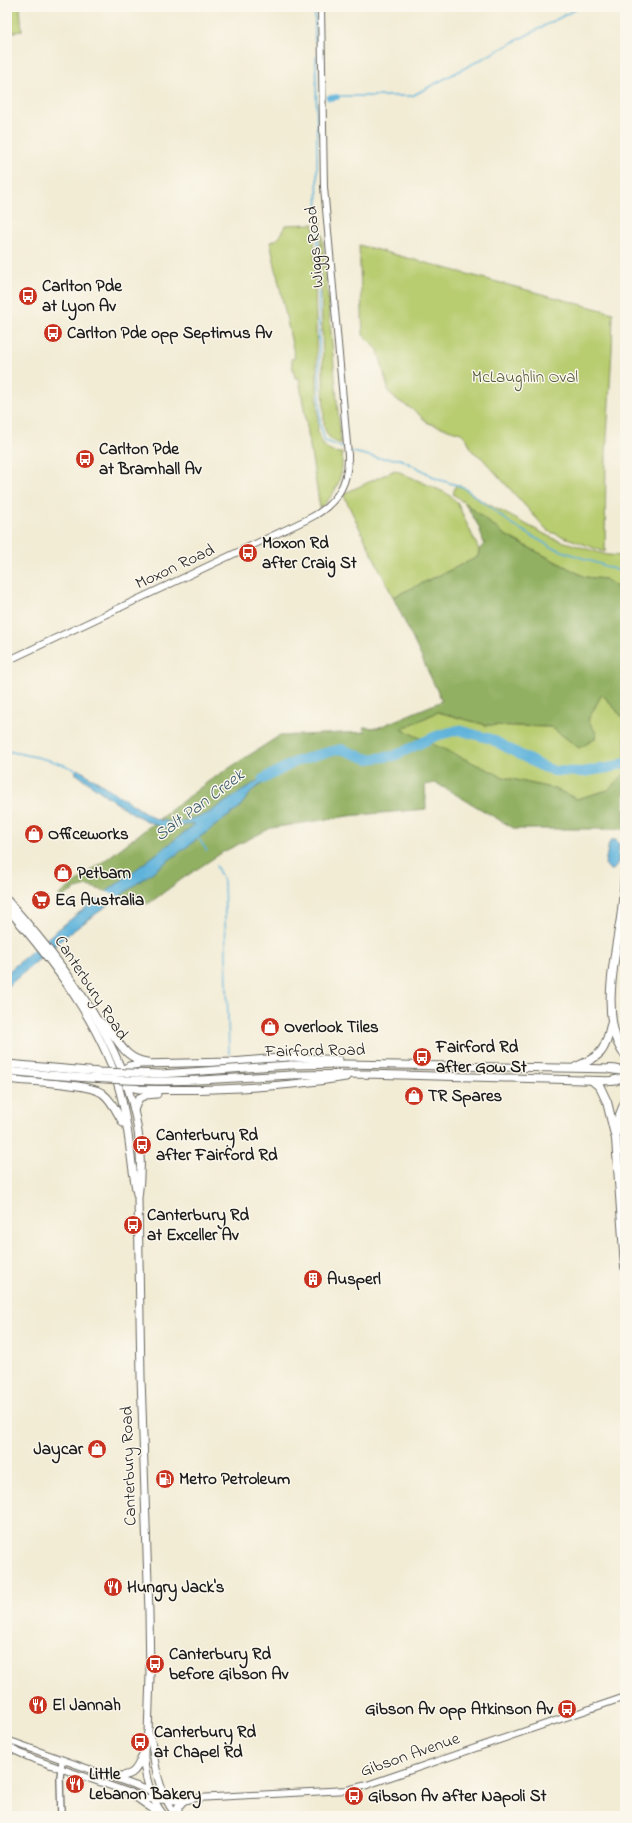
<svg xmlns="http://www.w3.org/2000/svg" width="632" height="1823" font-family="'Indie Flower',sans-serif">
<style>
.green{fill:#b8cc6f;stroke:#6a7446}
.forest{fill:#92b062;stroke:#57663f}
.water{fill:#5fb3db;stroke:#3e687c}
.pier{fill:#f2ecd5}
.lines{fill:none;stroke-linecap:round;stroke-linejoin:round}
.stream{stroke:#5fb3db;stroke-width:1.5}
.canal{stroke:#5fb3db;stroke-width:5.5}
.river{stroke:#5fb3db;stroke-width:10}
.tertiary-casing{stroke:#67655d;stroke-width:8}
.secondary-casing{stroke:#67655d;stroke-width:8}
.trunk-casing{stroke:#67655d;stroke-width:9}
.motorway-casing{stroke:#67655d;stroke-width:10}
.tertiary{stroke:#fff;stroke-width:5.5}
.secondary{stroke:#fff;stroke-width:6}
.trunk{stroke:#fff;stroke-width:7}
.motorway{stroke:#fff;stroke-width:8}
.trunk-bridge-casing{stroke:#67655d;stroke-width:9;stroke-linecap:butt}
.trunk-bridge{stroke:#fff;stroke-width:7}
.labels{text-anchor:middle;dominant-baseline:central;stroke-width:3;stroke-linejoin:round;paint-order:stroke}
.street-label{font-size:17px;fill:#1c1c1c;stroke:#fbf7ec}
.poi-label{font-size:17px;font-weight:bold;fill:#1c1c1c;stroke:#fbf7ec;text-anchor:start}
.park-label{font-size:17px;fill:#535a39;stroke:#fbf7ec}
.water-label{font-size:18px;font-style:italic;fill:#375868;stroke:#fbf7ec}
</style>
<rect width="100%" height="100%" fill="#fbf7ec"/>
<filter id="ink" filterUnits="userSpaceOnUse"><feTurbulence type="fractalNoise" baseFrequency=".025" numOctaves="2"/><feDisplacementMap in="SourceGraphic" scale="8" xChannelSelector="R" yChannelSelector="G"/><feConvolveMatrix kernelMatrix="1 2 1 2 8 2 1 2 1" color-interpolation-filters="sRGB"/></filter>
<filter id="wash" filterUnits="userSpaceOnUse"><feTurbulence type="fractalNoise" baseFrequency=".012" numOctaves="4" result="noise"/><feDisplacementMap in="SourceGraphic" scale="16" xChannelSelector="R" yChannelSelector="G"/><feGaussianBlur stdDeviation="0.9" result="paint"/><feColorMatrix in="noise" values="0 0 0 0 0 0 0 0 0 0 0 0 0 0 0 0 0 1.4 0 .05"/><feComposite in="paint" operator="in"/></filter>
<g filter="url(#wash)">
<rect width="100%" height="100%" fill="#f2ecd5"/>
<g class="green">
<polygon points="7,7 20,7 22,31 7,33"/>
<path d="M320,220H321L341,444C331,441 325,435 324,424Z"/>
<path d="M314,224L318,433C323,446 327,453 342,453C344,474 337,494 320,508L299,378H295L291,359L295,358L270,242C280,240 282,234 285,225Z"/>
<polygon points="359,245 613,313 612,350 606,455 605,552 548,531 482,458 472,451 467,439 461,433 428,423 415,411 394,398 389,392 378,350 363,335"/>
<polygon points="395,470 446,493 457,502 479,550 478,557 393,597 343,494"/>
<polygon points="456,485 463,487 478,499 552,538 607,555 625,556 625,592 605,579 585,577 505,535 453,494"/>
<polygon points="602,694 625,720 625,773 608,790 577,799 555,789 503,777 400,729 438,712 486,725 551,727 580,748 596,733 588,720"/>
</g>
<polygon class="forest" points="465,503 505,535 585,577 605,579 625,592 625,720 602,694 588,720 596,733 595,739 579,748 551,727 486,725 438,712 401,729 503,777 555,789 577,799 608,790 625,773 624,829 515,829 436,783 425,785 426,809 348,816 271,828 223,852 182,879 148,904 88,886 76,889 62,897 58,896 209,781 279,736 365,732 363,727 377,728 442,701 393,597 478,557 479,550 484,544 479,527"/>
<g class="water">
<path d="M78,769L155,819L171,822H180L207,814L274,770L276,775L254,789L238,809L66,936L7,987V973C66,919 132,874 195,824C186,824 177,829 168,828C140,824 98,789 75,773Z"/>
<polygon points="612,840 616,840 619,843 618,864 613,870 610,870 605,864 609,843"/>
</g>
<polygon class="pier" points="104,891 121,897 111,904 93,898"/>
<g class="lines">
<g class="stream">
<polyline points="315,7 315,41"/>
<polyline points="316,57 320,424 325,441 346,449"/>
<polyline points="330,96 412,96 580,7"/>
<polyline points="349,451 378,458 400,459 422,470 437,479 463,487 513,525 551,547 625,573"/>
<path d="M7,751C31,756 56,760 78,771"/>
<polyline points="197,836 207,851"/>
<polyline points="216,866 224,881 229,1054"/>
</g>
<polyline class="canal" points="329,98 337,97"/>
<polyline class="river" points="263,779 295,762 316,755 341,749 368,759 394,756 436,736 458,730 491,739 539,765 554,771 582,772 608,768 625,763"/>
</g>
</g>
<g filter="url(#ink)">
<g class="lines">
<defs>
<polyline id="tertiary" points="61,1816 60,1777 62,1761"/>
<g id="secondary">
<path d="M7,661L308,519C335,506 349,485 348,455L324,187L321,7"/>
<polyline points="7,1740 151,1791 165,1795 192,1797"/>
<polyline points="7,1747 31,1758 148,1799 183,1801 196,1798 347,1790 367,1785 625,1697"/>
</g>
<g id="trunk">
<path d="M7,900C80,982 155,1082 138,1198L141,1377L149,1612L150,1676L148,1733C138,1758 148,1796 164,1816"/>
<path d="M7,908C52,960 103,1026 120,1092C129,1125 130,1161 137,1194"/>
<path d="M99,1021C119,1033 118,1057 147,1062"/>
<polyline points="290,1065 346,1064 616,1069"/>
<polyline points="119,1072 129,1066 140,1064 231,1062 291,1057 339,1060"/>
<polyline points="291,1075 366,1074 616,1081"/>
<path d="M7,1079C27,1082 87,1083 102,1093C112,1100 117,1113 123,1123"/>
<path d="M126,1086L139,1089C208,1091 278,1088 346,1077"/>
<polyline points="134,1110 139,1098 146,1095 157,1094"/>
<path d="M148,1733C153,1743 153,1753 155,1764C158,1782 165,1801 177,1816"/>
<path d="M109,1777C132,1776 135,1775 143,1754"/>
<polyline points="130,1793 163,1816"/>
<polyline points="178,1816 178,1807 183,1801"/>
</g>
<g id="motorway">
<path d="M625,875C624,889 623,904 621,918C615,956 599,1022 625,1055"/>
<path d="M576,1067C601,1056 605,1052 611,1025"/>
<polyline points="610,1069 625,1071"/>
<polyline points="593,1081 600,1087 607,1102 616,1139 625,1267"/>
<polyline points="611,1081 625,1078"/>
<polyline points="616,1132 619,1117 625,1102"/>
</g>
</defs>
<use href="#tertiary" class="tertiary-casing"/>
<use href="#secondary" class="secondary-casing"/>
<use href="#trunk" class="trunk-casing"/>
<use href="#motorway" class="motorway-casing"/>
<use href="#tertiary" class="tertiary"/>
<use href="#secondary" class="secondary"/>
<use href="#trunk" class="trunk"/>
<use href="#motorway" class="motorway"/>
<defs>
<g id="trunk-bridge">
<polyline points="7,1064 100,1072 161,1074 290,1065"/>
<path d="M7,1071C57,1076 106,1080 156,1081C201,1081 246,1077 291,1075"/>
</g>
</defs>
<use href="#trunk-bridge" class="trunk-bridge-casing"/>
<use href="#trunk-bridge" class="trunk-bridge"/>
</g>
</g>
<defs>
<symbol id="bus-disc" viewBox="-11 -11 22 22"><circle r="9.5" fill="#c8321e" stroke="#fbf7ec"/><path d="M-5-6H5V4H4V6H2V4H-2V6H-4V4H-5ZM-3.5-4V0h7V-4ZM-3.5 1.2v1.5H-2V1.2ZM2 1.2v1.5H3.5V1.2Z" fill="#fff"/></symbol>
<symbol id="shop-disc" viewBox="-11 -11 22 22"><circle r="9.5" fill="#c8321e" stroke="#fbf7ec"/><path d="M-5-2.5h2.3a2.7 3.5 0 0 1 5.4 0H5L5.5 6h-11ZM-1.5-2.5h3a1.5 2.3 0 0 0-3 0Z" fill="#fff"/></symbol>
<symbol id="supermarket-disc" viewBox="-11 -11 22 22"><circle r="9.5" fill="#c8321e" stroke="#fbf7ec"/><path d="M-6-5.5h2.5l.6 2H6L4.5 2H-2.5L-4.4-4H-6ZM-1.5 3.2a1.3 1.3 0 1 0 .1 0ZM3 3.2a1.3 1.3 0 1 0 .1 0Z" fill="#fff"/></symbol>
<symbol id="building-disc" viewBox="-11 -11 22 22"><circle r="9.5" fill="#c8321e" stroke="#fbf7ec"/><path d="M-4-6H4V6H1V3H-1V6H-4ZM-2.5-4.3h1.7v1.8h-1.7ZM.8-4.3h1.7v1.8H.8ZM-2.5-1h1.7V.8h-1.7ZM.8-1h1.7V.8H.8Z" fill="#fff"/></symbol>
<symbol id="fuel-disc" viewBox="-11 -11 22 22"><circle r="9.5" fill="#c8321e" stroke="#fbf7ec"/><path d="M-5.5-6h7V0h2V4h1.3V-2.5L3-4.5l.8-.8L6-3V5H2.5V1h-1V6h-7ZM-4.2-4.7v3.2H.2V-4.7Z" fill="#fff"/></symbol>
<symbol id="restaurant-disc" viewBox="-11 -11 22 22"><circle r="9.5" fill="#c8321e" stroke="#fbf7ec"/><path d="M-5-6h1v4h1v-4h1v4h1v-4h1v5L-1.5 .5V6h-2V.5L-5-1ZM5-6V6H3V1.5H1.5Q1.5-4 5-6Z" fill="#fff"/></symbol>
</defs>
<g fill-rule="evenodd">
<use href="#bus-disc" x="17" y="285" width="22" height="22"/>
<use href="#bus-disc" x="42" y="322" width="22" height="22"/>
<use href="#bus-disc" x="74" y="448" width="22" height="22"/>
<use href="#bus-disc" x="237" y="542" width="22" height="22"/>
<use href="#shop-disc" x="23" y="823" width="22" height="22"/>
<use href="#shop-disc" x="52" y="862" width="22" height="22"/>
<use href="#supermarket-disc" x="30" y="889" width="22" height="22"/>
<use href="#shop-disc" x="259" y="1016" width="22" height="22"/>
<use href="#bus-disc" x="411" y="1046" width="22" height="22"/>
<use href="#shop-disc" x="403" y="1085" width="22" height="22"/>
<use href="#bus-disc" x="131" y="1134" width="22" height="22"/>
<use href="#bus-disc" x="122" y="1214" width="22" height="22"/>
<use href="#building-disc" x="302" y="1268" width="22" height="22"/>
<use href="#shop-disc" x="86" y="1438" width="22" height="22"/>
<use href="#fuel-disc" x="154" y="1468" width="22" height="22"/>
<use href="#restaurant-disc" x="102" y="1576" width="22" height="22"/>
<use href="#bus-disc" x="144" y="1653" width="22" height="22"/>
<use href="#restaurant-disc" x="27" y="1694" width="22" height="22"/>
<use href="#bus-disc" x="556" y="1698" width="22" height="22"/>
<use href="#bus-disc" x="129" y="1731" width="22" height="22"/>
<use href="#restaurant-disc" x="64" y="1773" width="22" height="22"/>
<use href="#bus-disc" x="343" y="1785" width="22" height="22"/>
</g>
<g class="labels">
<g class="street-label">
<text transform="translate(315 247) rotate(-95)">Wiggs Road</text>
<text transform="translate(175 567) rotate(-25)">Moxon Road</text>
<text transform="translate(91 988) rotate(57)">Canterbury Road</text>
<text transform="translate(315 1051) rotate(-1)">Fairford Road</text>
<text transform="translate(129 1466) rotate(-92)">Canterbury Road</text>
<text transform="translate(410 1755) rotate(-19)">Gibson Avenue</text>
</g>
<g class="poi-label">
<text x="42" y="286">Carlton Pde<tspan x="42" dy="20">at Lyon Av</tspan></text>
<text x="67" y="333">Carlton Pde opp Septimus Av</text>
<text x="99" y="449">Carlton Pde<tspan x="99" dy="20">at Bramhall Av</tspan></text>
<text x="262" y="543">Moxon Rd<tspan x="262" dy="20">after Craig St</tspan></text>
<text x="48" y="834">Officeworks</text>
<text x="77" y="873">Petbarn</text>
<text x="55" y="900">EG Australia</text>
<text x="284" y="1027">Overlook Tiles</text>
<text x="436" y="1047">Fairford Rd<tspan x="436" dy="20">after Gow St</tspan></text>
<text x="428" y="1096">TR Spares</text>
<text x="156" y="1135">Canterbury Rd<tspan x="156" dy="20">after Fairford Rd</tspan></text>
<text x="147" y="1215">Canterbury Rd<tspan x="147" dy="20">at Exceller Av</tspan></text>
<text x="327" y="1279">Ausperl</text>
<text x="83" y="1449" text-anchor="end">Jaycar</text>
<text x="179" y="1479">Metro Petroleum</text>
<text x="127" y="1587">Hungry Jack's</text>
<text x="169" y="1654">Canterbury Rd<tspan x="169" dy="20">before Gibson Av</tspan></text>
<text x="52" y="1705">El Jannah</text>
<text x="553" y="1709" text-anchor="end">Gibson Av opp Atkinson Av</text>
<text x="154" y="1732">Canterbury Rd<tspan x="154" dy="20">at Chapel Rd</tspan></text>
<text x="89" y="1774">Little<tspan x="89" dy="20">Lebanon Bakery</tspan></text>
<text x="368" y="1796">Gibson Av after Napoli St</text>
</g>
<g class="park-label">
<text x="525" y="377">McLaughlin Oval</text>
</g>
<g class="water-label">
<text transform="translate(200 806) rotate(-37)">Salt Pan Creek</text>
</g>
</g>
<rect width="632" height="1823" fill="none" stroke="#fbf7ec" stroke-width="24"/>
</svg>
